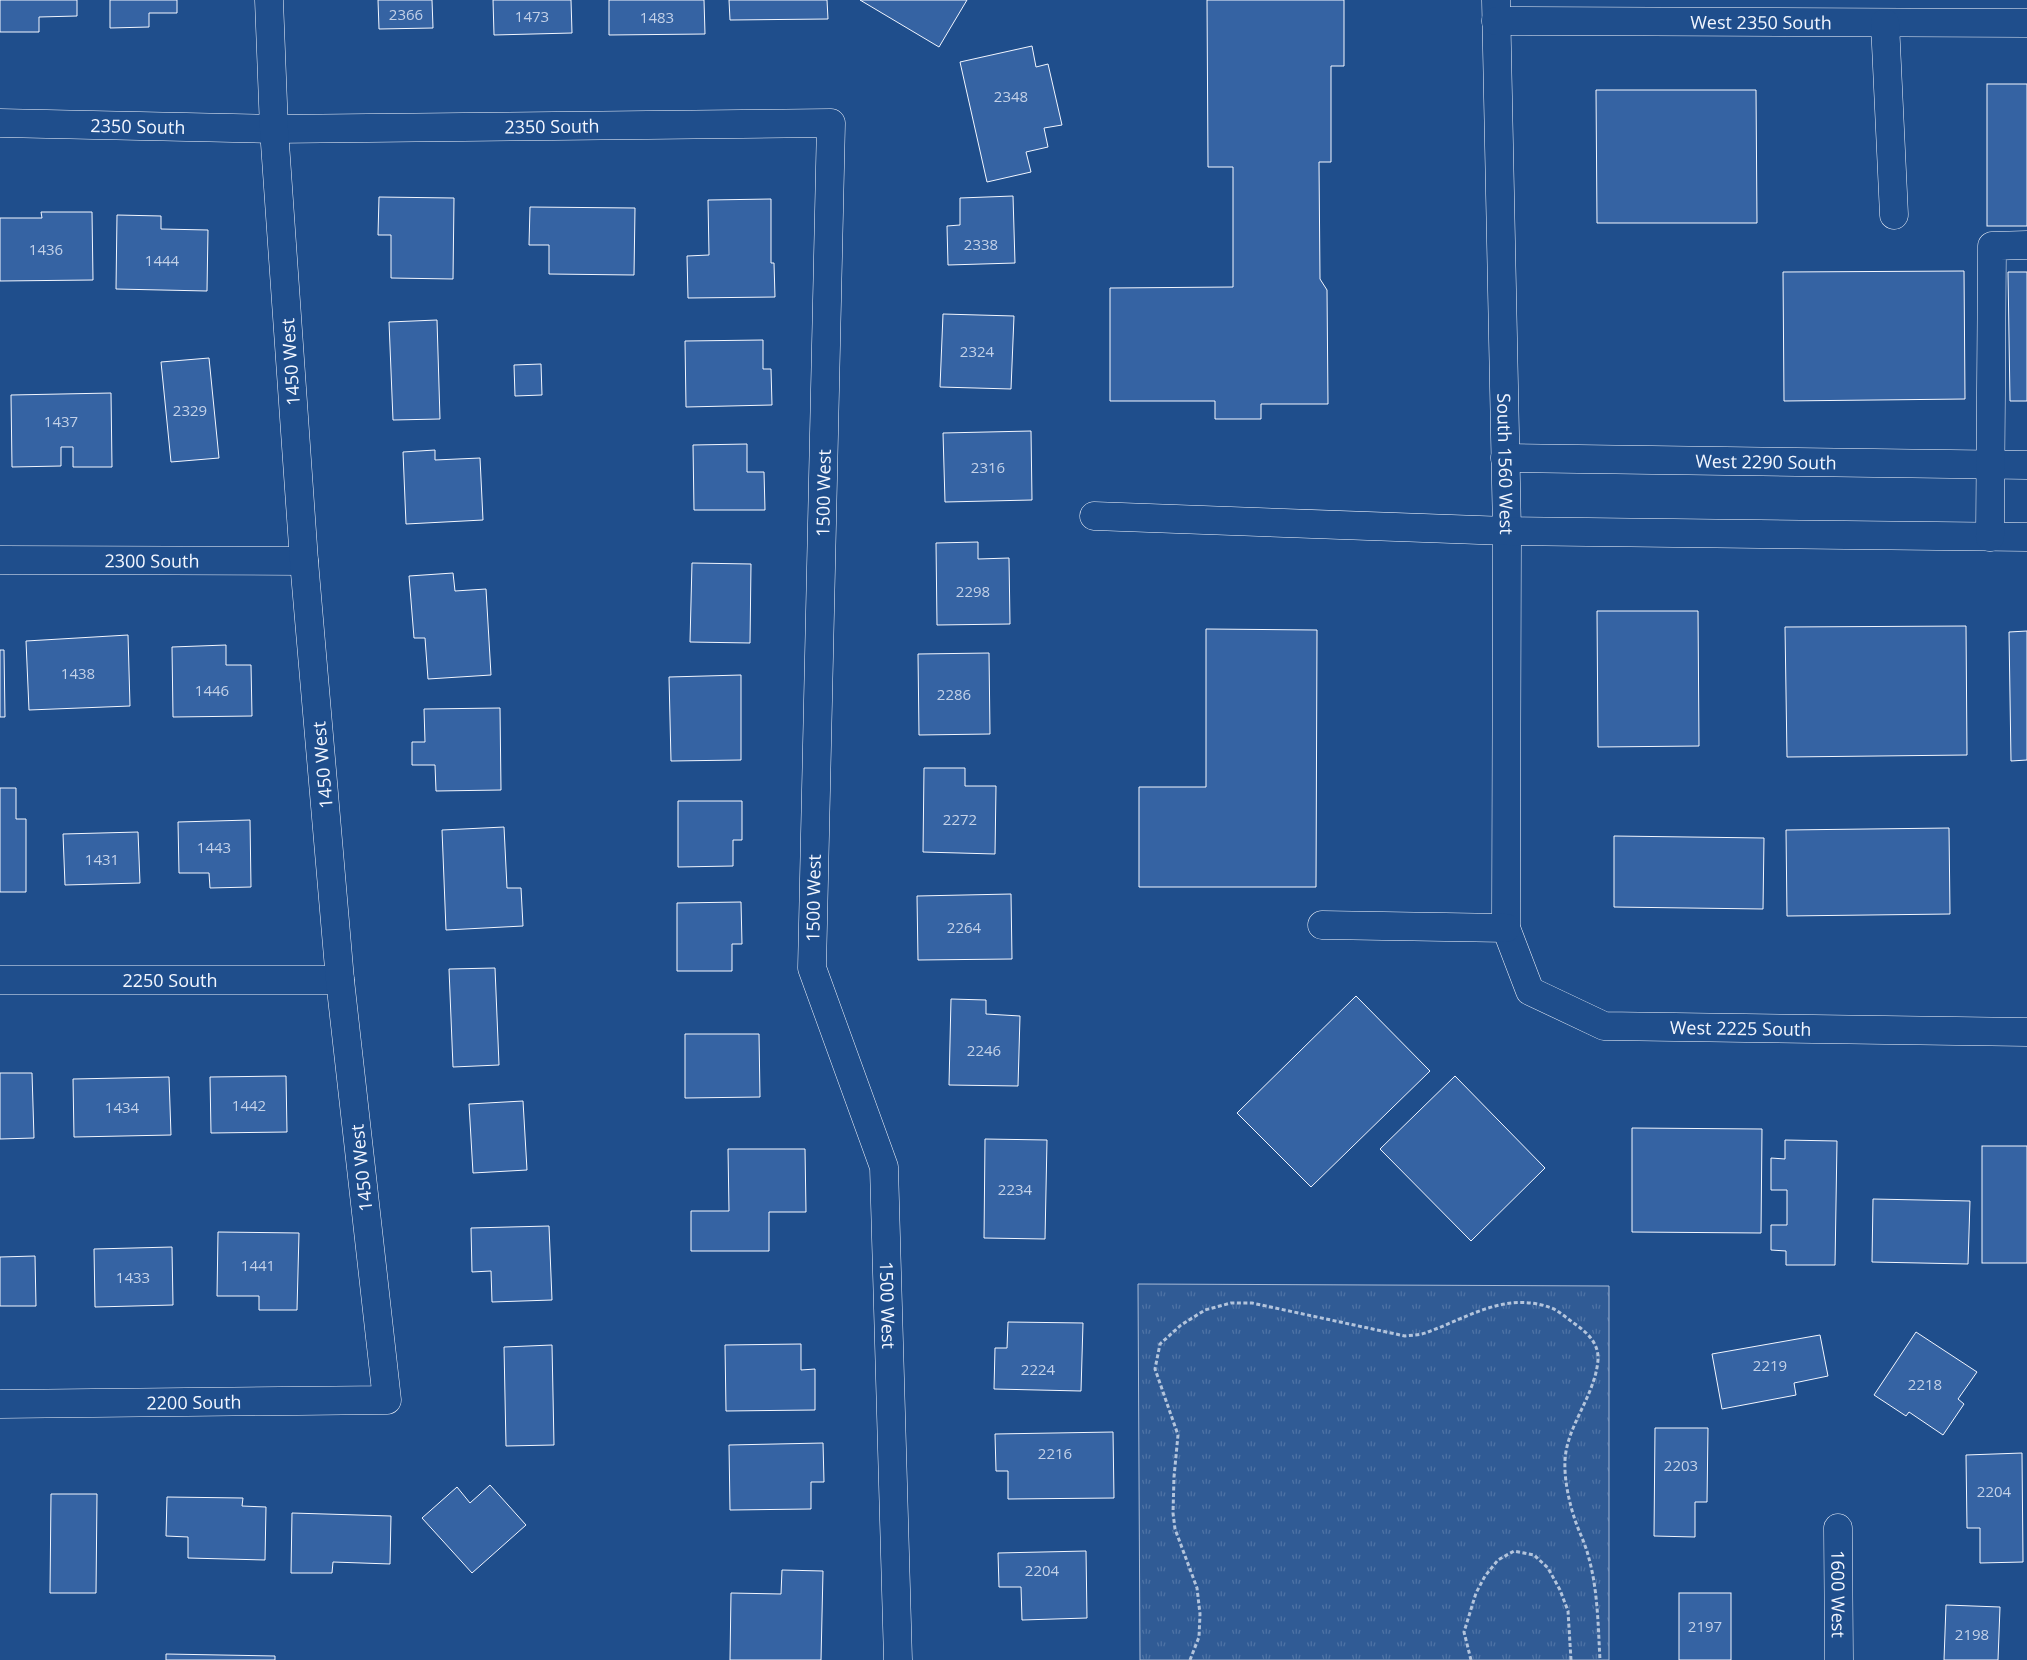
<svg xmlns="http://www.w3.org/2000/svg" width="2027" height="1660" font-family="'Open Sans',sans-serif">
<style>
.park{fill:url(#park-tufts);stroke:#a8bbd7}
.building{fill:#3563a3;stroke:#f2f6ff}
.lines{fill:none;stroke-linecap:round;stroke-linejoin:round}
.minor-casing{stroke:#f2f6ff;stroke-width:29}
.path{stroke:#b3c4dc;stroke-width:3;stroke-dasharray:4 2.5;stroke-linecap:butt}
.minor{stroke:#1f4e8c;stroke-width:28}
.labels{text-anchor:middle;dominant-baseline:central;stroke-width:4;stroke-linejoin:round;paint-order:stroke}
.number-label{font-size:15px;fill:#c3d1e8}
.street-label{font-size:18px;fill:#f2f6ff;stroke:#1f4e8c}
</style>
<defs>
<pattern id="park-tufts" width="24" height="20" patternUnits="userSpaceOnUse" patternTransform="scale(1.25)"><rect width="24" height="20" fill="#305b95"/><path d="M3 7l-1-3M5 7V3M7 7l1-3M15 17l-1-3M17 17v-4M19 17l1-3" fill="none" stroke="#4e73a5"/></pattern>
</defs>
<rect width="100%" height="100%" fill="#1f4e8c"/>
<polygon class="park" points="1138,1284 1609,1286 1609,1660 1140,1660"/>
<g class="building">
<polygon points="0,0 77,0 77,16 39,17 39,32 0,32"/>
<polygon points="110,0 177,0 177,13 149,13 149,27 110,28"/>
<polygon points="378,0 432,0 433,28 379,29"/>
<polygon points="493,0 571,0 572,33 494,35"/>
<polygon points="609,0 704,0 705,34 609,35"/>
<polygon points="729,0 827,0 828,19 730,20"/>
<polygon points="860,0 967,0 939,47"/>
<polygon points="1207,0 1344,0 1344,66 1331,66 1331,162 1319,162 1320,279 1327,290 1328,404 1261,404 1261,419 1215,419 1215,401 1110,401 1110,288 1233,287 1233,167 1208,167"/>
<polygon points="1032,46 1036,67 1048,64 1062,125 1044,128 1048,147 1026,152 1031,172 987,182 960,62"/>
<rect x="1987" y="84" width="40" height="142"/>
<polygon points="1596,90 1756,90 1757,223 1597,223"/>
<polygon points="1013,196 1015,263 948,265 947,226 960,225 960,198"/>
<polygon points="379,197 454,198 453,279 391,278 391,235 378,235"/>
<polygon points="771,199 771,263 774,263 775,297 688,298 687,256 709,255 708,200"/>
<polygon points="530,207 635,208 634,275 549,274 549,245 529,245"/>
<polygon points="41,212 92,212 93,280 0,281 0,218 42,218"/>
<polygon points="117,215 161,216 161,229 208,230 207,291 116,289"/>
<polygon points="1964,271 1965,399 1784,401 1783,272"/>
<polygon points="2008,272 2027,272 2027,401 2010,401"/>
<polygon points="943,314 1014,316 1011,389 940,387"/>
<polygon points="437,320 440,419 393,420 389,322"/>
<polygon points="763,340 763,369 771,369 772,405 686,407 685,341"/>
<polygon points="209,358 219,458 171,462 161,362"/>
<polygon points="541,364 542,395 515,396 514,365"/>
<polygon points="111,393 112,467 73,467 73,447 61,447 61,466 12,467 11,395"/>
<polygon points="1031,431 1032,500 945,502 943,433"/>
<polygon points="747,444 747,472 764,472 765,510 694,510 693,445"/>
<polygon points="435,450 435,460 480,458 483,520 406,524 403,452"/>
<polygon points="978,542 978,559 1009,558 1010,624 937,625 936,543"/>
<polygon points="692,563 751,564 750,643 690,642"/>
<polygon points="453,573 455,591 486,589 491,675 428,679 425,638 414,638 409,576"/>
<polygon points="1597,611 1698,611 1699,746 1598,747"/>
<polygon points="1966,626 1967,755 1787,757 1785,627"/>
<polygon points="1206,629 1317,630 1316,887 1139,887 1139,787 1206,787"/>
<polygon points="2027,631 2027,760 2011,761 2009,632"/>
<polygon points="128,635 130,706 29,710 26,641"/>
<polygon points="226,645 226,665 251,665 252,716 173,717 172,647"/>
<polygon points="0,650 4,650 5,717 0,717"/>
<polygon points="989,653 990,734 919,735 918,654"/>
<polygon points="741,675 741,760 671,761 669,677"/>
<polygon points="500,708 501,790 436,791 435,765 412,765 412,742 425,742 424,709"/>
<polygon points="924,768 965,768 965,786 996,786 995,854 923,852"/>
<polygon points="0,788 16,788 16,819 26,819 26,892 0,892"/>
<polygon points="678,801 742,801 742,840 733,840 733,866 678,867"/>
<polygon points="250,820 251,887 210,888 209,873 179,873 178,822"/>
<polygon points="504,827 507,888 521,888 523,926 446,930 442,830"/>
<polygon points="1949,828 1950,914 1787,916 1786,830"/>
<polygon points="138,832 140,883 65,885 63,834"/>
<polygon points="1614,836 1764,838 1763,909 1614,907"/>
<polygon points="1011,894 1012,959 918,960 917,896"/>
<polygon points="741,902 742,944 732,944 732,971 677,971 677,903"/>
<polygon points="495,968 499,1065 453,1067 449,969"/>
<polygon points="1356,996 1430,1071 1311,1187 1237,1113"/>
<polygon points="951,999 986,1000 986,1014 1020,1016 1018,1086 949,1085"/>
<polygon points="685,1034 759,1034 760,1097 685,1098"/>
<polygon points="0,1073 32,1073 34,1138 0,1139"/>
<polygon points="286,1076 287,1132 211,1133 210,1077"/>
<polygon points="1455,1076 1545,1168 1471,1241 1380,1149"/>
<polygon points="169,1077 171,1135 74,1137 73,1079"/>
<polygon points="523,1101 527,1170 473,1173 469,1104"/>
<polygon points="1632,1128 1762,1129 1761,1233 1632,1232"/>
<polygon points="985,1139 1047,1140 1045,1239 984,1238"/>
<polygon points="1785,1140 1837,1141 1835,1265 1786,1265 1786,1251 1771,1250 1771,1225 1787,1225 1787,1190 1771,1190 1771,1158 1785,1159"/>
<rect x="1982" y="1146" width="45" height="117"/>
<polygon points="728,1149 805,1149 806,1212 769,1212 769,1251 691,1251 691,1211 729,1211"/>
<polygon points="1873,1199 1970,1201 1968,1264 1872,1262"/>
<polygon points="549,1226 552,1300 492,1302 491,1271 472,1272 471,1228"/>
<polygon points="218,1232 299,1233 297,1310 259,1310 259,1296 217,1296"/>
<polygon points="172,1247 173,1305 95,1307 94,1249"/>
<polygon points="35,1256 36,1306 0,1306 0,1257"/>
<polygon points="1008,1322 1083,1323 1081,1391 994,1389 995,1348 1007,1348"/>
<polygon points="1916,1332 1977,1372 1958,1399 1964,1404 1943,1435 1909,1412 1906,1416 1874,1395"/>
<polygon points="1820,1335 1828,1376 1794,1383 1796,1395 1722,1409 1712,1354"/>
<polygon points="801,1344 801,1370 815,1369 815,1410 726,1411 725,1345"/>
<polygon points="552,1345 554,1445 506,1446 504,1347"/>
<polygon points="1655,1428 1708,1428 1707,1502 1695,1502 1695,1537 1654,1536"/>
<polygon points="1113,1432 1114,1498 1008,1499 1008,1471 996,1471 995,1434"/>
<polygon points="823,1443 824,1482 811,1482 811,1509 730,1510 729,1445"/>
<polygon points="2022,1453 2023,1562 1980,1563 1980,1528 1967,1528 1966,1455"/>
<polygon points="490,1485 526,1525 472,1573 422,1518 457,1487 470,1503"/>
<polygon points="51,1494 97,1494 96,1593 50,1593"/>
<polygon points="167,1497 243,1498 242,1506 266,1507 265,1560 188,1558 188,1537 166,1536"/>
<polygon points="292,1513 391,1516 390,1564 333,1562 332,1573 291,1573"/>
<polygon points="1086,1551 1087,1618 1022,1620 1021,1587 999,1587 998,1553"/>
<polygon points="782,1570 823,1571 821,1660 730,1660 731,1593 781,1594"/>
<rect x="1679" y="1593" width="52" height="67"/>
<polygon points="1946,1605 2000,1607 1998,1660 1944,1660"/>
<polygon points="166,1654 275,1656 275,1660 166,1660"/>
</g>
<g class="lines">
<defs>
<g id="minor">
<path id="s1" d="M1496,0L1507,531L1506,928L1530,991L1604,1026L2027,1032"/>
<path id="s2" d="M1496,21L2027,23"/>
<polyline points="1885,23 1894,215"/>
<path id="s3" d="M0,123L274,129L831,123L812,968L884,1167L898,1660"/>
<path id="s4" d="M1505,458L2027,465"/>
<polyline points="1094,516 1507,531 2027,537"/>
<polyline points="1990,537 1992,246 2027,245"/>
<path id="s5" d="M0,560L304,561"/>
<polyline points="1322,925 1506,928"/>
<path id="s6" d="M0,980H340"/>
<path id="s7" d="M0,1404L387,1400L340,980L304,561L274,129L269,0"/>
<path id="s8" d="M1838,1528L1839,1660"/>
</g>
</defs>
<use href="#minor" class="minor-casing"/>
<g class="path">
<path d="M1190,1660L1199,1637L1200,1614L1197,1588L1175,1529L1173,1513L1174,1477L1178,1435L1155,1369L1160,1344L1181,1325L1205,1310L1231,1303H1252L1405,1336C1413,1335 1421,1335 1428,1332C1469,1317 1508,1290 1554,1309C1561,1313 1568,1319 1575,1324C1588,1333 1599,1344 1598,1360C1595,1396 1567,1425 1565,1460C1564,1479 1569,1502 1575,1520C1579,1532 1585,1543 1588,1555C1598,1589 1598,1626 1600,1660"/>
<polyline points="1471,1660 1464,1632 1476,1593 1485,1576 1498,1560 1514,1551 1534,1555 1548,1568 1560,1590 1568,1611 1571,1660"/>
</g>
<use href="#minor" class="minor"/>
</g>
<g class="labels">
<g class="number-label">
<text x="406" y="14">2366</text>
<text x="532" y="16">1473</text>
<text x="657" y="17">1483</text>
<text x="1011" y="96">2348</text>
<text x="981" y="244">2338</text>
<text x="46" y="249">1436</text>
<text x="162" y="260">1444</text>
<text x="977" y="351">2324</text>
<text x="190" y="410">2329</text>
<text x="61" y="421">1437</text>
<text x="988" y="467">2316</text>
<text x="973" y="591">2298</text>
<text x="78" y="673">1438</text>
<text x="212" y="690">1446</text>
<text x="954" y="694">2286</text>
<text x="960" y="819">2272</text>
<text x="214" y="847">1443</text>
<text x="102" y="859">1431</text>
<text x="964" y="927">2264</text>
<text x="984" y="1050">2246</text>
<text x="249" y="1105">1442</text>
<text x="122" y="1107">1434</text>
<text x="1015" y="1189">2234</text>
<text x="258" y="1265">1441</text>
<text x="133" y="1277">1433</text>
<text x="1770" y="1365">2219</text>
<text x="1038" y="1369">2224</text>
<text x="1925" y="1384">2218</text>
<text x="1055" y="1453">2216</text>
<text x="1681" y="1465">2203</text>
<text x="1994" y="1491">2204</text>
<text x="1042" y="1570">2204</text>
<text x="1705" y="1626">2197</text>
<text x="1972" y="1634">2198</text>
</g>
<g class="street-label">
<text stroke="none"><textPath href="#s2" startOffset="265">West 2350 South</textPath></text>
<text stroke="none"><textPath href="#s3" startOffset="138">2350 South</textPath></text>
<text stroke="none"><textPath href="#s3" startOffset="552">2350 South</textPath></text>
<text transform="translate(290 362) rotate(-94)">1450 West</text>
<text stroke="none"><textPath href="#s4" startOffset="261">West 2290 South</textPath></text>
<text stroke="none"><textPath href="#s1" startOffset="464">South 1560 West</textPath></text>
<text transform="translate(823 493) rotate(-89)">1500 West</text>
<text stroke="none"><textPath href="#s5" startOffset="152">2300 South</textPath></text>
<text transform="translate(322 765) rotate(-95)">1450 West</text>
<text transform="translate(813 898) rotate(-89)">1500 West</text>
<text stroke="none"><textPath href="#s6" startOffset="170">2250 South</textPath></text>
<text stroke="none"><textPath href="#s1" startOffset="1214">West 2225 South</textPath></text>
<text transform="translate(361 1168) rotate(-96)">1450 West</text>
<text stroke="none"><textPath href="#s3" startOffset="2026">1500 West</textPath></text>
<text stroke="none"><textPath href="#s7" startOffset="194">2200 South</textPath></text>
<text stroke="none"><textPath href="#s8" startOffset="66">1600 West</textPath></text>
</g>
</g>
</svg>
